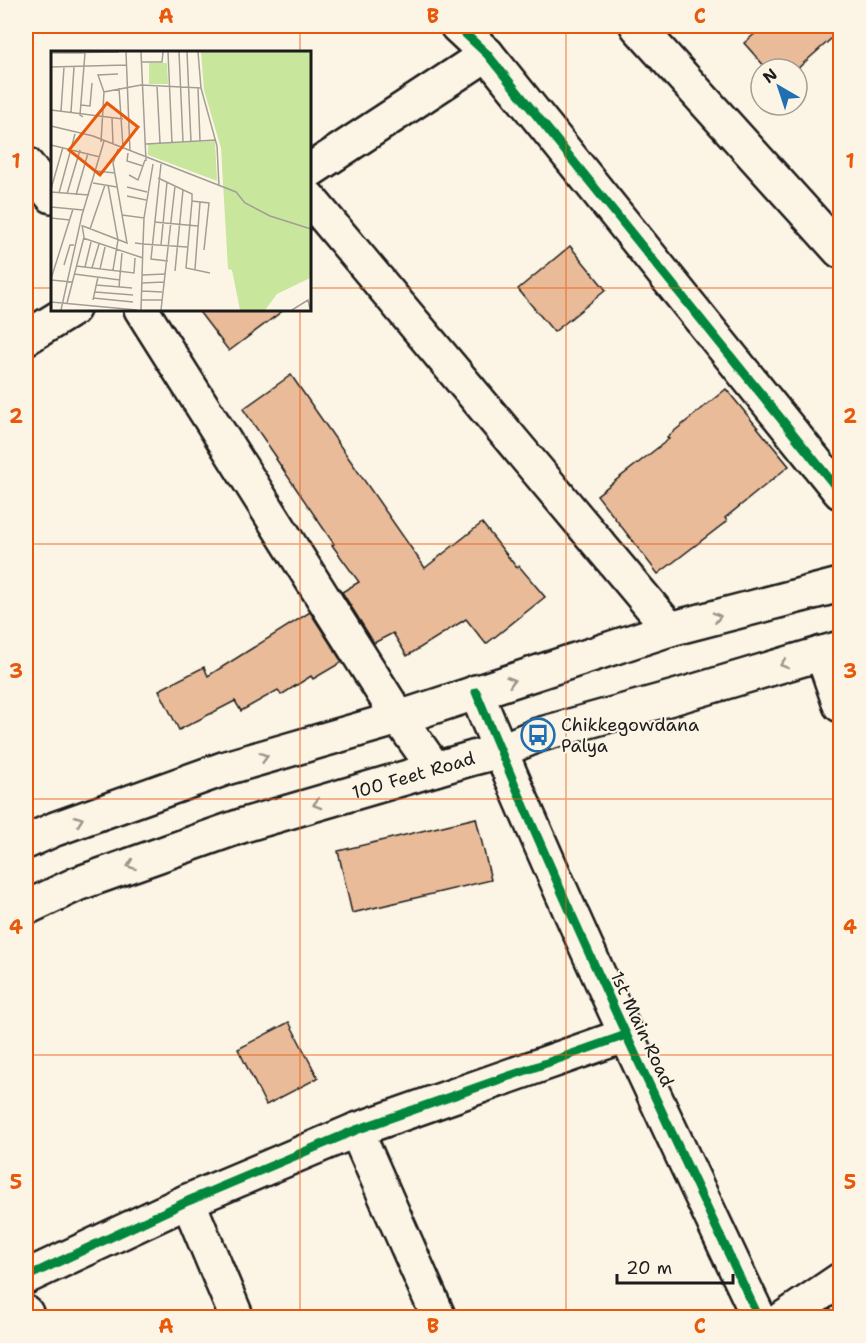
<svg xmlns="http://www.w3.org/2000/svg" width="866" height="1343" font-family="'Shantell Sans',sans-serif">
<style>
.building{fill:#e9bb99;stroke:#1c1c1c;stroke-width:1.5}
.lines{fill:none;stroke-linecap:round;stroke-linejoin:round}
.minor-casing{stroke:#1c1c1c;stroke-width:38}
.major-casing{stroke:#1c1c1c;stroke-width:38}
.minor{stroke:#fcf5e5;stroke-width:33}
.major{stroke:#fcf5e5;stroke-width:33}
.cycleway-casing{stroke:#fcf5e5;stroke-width:13}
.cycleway{stroke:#00873e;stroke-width:9}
.oneway{stroke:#97938b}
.grid{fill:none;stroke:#e8590c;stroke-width:1.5;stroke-opacity:0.55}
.labels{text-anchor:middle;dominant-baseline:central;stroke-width:4.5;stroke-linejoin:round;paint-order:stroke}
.poi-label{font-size:18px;fill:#1c1c1c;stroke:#fcf5e5;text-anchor:start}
.street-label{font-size:18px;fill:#1c1c1c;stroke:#fcf5e5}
.inset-road{fill:none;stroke:#a29e95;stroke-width:1.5}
.view{fill:#e8590c;fill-opacity:0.15;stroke:#e8590c;stroke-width:3}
.inset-edge{fill:none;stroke:#1c1c1c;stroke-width:3}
.neatline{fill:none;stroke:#e8590c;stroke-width:2}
.grid-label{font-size:20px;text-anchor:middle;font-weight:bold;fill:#e8590c}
</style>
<rect width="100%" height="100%" fill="#fcf5e5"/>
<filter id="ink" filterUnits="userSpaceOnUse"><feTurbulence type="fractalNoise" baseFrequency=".0167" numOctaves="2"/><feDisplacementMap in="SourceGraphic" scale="12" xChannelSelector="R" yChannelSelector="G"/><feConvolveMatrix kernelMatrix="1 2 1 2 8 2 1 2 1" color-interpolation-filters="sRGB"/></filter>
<g filter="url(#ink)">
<g class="building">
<polygon points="764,26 840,26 840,31 797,69 767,69 744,43"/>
<polygon points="570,246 606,290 554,332 518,289"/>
<polygon points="197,309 285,309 229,351"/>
<polygon points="291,375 425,568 482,523 517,568 519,566 545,597 486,644 466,619 407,656 393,633 374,643 342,592 359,582 332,545 334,544 276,459 277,458 243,409"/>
<polygon points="726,389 789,466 725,518 727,521 658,574 597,495 669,439 667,437"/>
<polygon points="310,612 342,662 313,679 311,676 281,695 278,690 241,711 235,701 179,730 159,690 204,667 208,676"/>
<polygon points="476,818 491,880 352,913 338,851"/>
<polygon points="289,1022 318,1078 266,1105 238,1049"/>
</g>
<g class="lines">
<defs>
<g id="minor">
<polyline points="457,26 487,54 840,492"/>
<polyline points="637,26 840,251"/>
<polyline points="26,164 52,196"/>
<polyline points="309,171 487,54"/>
<polyline points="309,198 670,629"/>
<polyline points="141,309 399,718 435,769"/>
<polyline points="26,338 73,309"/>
<polyline points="822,653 840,705"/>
<path d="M476,692C563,904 661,1111 759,1318"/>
<polyline points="356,1130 439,1318"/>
<polyline points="188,1201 237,1318"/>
<polyline points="26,1277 188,1201 356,1130 626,1035"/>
<polyline points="26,1313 28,1318"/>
<polyline points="784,1318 840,1280"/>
</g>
<g id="major">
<polyline points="26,842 55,829 226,768 399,718 670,629 840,585"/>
<path id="s1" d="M26,908L77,884L244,825L473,758L500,751L538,735L675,697L840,648"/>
</g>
</defs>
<use href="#minor" class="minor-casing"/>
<use href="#major" class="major-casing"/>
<use href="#minor" class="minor"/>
<use href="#major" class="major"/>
<defs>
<g id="cycleway">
<polyline points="457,26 487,54 840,492"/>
<path d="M476,692C563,904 661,1111 759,1318"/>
<polyline points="26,1277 188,1201 356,1130 626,1035"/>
</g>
</defs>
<use href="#cycleway" class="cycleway-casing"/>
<use href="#cycleway" class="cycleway"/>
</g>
<defs><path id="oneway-chevron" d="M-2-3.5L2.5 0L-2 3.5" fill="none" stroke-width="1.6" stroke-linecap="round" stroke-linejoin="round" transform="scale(1.5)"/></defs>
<g class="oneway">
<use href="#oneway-chevron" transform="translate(717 617) rotate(-14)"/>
<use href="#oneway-chevron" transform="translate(784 664) rotate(163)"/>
<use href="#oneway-chevron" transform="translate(511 681) rotate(-18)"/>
<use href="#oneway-chevron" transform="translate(264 757) rotate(-16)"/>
<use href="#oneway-chevron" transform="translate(317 804) rotate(164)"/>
<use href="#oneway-chevron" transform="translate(79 820) rotate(-20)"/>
<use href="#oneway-chevron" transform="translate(131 865) rotate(160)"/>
</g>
</g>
<path class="grid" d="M300,26V52M566,26V1318M26,288H52M309,288H840M300,309V1318M26,544H840M26,799H840M26,1055H840"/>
<defs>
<symbol id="bus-ring" viewBox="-11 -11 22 22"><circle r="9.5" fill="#fcf5e5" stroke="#1f6fb2" stroke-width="1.5"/><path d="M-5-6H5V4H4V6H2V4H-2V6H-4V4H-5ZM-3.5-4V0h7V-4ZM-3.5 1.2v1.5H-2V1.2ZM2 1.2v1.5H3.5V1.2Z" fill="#1f6fb2"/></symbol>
</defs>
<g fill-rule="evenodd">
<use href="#bus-ring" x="519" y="716" width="38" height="38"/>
</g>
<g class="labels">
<g class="poi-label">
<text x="561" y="725">Chikkegowdana<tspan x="561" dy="21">Palya</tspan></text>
</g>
<g class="street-label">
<text stroke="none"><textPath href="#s1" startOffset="410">100 Feet Road</textPath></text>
<text transform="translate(642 1029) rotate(65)">1st Main Road</text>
</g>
</g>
<g transform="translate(51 51)">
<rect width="260" height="260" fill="#fcf5e5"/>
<path d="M150,1H259V227L226,243L214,259H189L181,219L177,218L170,97L153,39ZM98,12H116L117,33H98ZM164,90L166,130L97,104V93Z" fill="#c9e69d"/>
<path class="inset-road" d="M75,1L79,101M90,1L95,110M117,1L121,92M128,1L132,91M136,1L140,91M147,1L150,37L166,95L168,135M0,2L68,1M91,11H111L112,1M0,16L75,14M106,35L109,92M68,37L72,96M147,37L149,90M53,41L47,24L67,23M30,54L39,55L41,32M0,59L72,68M10,60L13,16M20,61L23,16M32,66L29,64L34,2M61,67L62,93M0,75L42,85L185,141L194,152L219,165L260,178M50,91L53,41L90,34L150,37M95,93L165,89M0,94L49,106M77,102L76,110L92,115M110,113L100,208L117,210M45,120L64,122M78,124L87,129L94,109M107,127L141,143V150L158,152L153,199M42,132L66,136M57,134L67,189L62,219M76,136L96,141M0,138L12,96M0,141L38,144M8,142L24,83M16,143L29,99M25,144L37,102M76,145L95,149M141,150L135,217L159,222M0,156L32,159M71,164L93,167L102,113M0,167L19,169M103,171L147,175M32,175L76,192L62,112L67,98M39,178L54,134M32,187L92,207M84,192L92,193L93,167M110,194L116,131M13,214L19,194H23M25,215L83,222L84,207M34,216L40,191M41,217L48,193M49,218L54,196M144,218L149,151M124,220L132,139M23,223L69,229M91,224L115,223M0,228L22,158M0,229L21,231M91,232L113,231M45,234L81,237M68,236L71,202M91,240L111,241M44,241L82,244M42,247L82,251M42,249L47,226M90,249H111M0,251L86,259M16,252L33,186L31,174M10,259L31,164L53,90M90,259L92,193L136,196M110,259L124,135M241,259L257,249L259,258"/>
<path class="view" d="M56,52L87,76L49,124L18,99Z"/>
<rect width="260" height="260" class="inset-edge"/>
</g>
<rect width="866" height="1343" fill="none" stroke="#fcf5e5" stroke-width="66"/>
<g transform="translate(779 87) rotate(321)"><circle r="28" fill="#fcf5e5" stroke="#a29e95" stroke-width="1.5"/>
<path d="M0-4.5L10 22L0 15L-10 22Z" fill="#1f6fb2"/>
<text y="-9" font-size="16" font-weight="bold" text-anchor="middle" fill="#1c1c1c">N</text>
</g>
<path d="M617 1274v9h116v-9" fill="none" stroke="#1c1c1c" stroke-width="3"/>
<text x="626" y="1274" font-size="18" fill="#1c1c1c" stroke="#fcf5e5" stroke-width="4.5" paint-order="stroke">20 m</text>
<rect x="33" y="33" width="800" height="1277" class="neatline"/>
<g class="grid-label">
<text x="166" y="23">A</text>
<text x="433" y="23">B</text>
<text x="700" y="23">C</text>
<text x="16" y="168">1</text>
<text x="850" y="168">1</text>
<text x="16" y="423">2</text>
<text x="850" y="423">2</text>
<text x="16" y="678">3</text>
<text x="850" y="678">3</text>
<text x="16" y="934">4</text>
<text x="850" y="934">4</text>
<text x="16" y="1189">5</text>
<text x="850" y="1189">5</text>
<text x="166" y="1333">A</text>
<text x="433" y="1333">B</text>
<text x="700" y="1333">C</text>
</g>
</svg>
